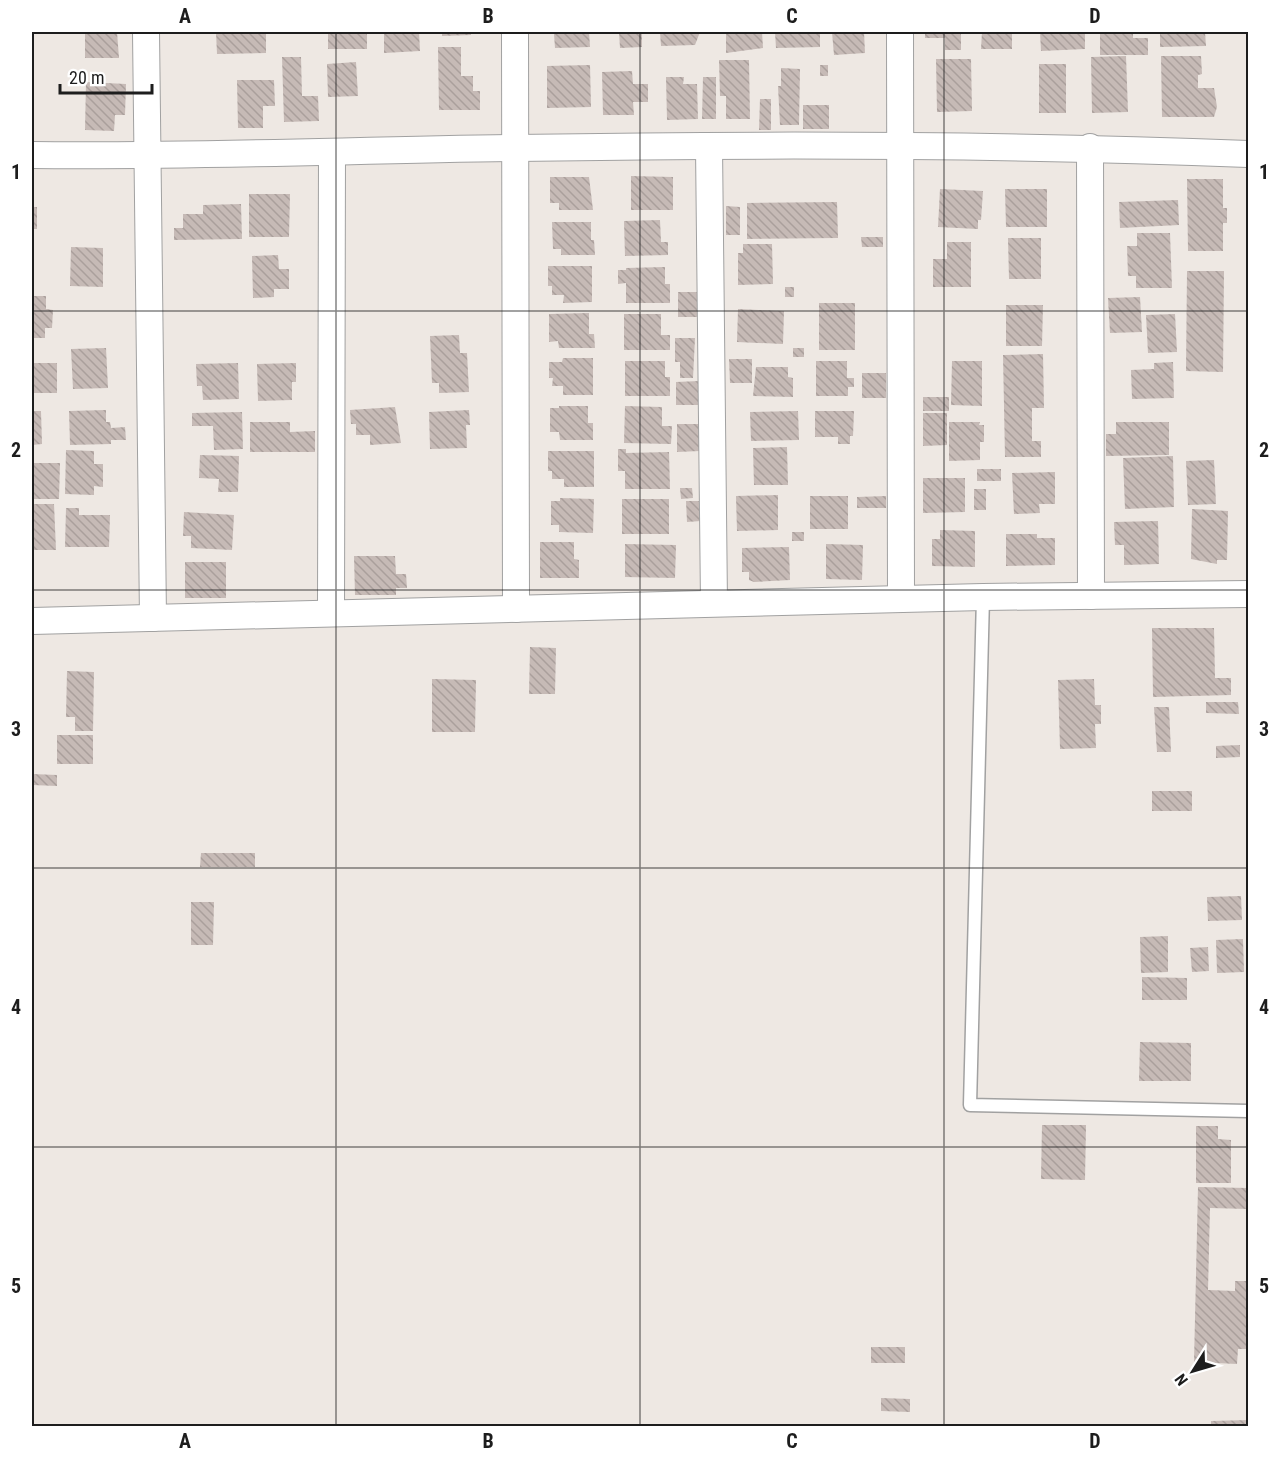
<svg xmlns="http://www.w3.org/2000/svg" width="1280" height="1458" font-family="'Roboto Condensed',sans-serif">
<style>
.building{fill:url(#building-back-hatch)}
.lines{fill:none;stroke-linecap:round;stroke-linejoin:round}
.service-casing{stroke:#a1a1a1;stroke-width:15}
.minor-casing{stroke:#a1a1a1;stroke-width:28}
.service{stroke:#fff;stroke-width:12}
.minor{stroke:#fff;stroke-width:26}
.grid{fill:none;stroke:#1d1d1d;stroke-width:1.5;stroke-opacity:0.55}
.neatline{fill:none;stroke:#1d1d1d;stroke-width:2}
.grid-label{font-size:20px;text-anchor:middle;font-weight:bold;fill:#1d1d1d}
</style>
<defs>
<pattern id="building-back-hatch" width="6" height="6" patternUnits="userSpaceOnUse" patternTransform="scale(1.5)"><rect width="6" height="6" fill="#c6bab6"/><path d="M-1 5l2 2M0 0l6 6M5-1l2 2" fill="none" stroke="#aa9f9c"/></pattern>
</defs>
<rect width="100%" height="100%" fill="#eee8e3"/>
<g class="building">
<polygon points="85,32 117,32 119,58 85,58"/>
<polygon points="216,32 266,32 266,53 217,54"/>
<rect x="328" y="32" width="39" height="17"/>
<polygon points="384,32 419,32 420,51 384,53"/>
<polygon points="442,32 471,32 471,35 442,36"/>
<polygon points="547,32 589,32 590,47 555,48 554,34 547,34"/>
<polygon points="619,32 642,32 642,47 620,48"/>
<polygon points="660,32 700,32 695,45 661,46"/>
<polygon points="726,32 762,32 763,48 726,53"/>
<polygon points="775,32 820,32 820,47 776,48"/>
<polygon points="832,32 864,32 865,53 834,55"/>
<polygon points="925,32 961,32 961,50 945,50 945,38 925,38"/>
<polygon points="982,32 1012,32 1012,49 981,49"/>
<polygon points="1040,32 1085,32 1085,49 1041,51"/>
<polygon points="1100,32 1133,32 1133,38 1148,38 1148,55 1100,55"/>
<polygon points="1160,32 1205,32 1206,46 1160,47"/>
<polygon points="438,47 461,47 461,76 473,76 473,91 480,91 480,110 439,110"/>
<polygon points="1126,56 1128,112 1092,113 1091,57"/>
<polygon points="1161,56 1201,56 1202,74 1198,75 1198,88 1214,88 1217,107 1214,117 1162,117"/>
<polygon points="282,57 301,57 302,96 318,96 319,121 284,122"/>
<polygon points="936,59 971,59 972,111 937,112"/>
<polygon points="719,60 749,60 750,119 726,119 726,96 720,96"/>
<polygon points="356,62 358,96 328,97 327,64"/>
<rect x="1039" y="64" width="27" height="49"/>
<polygon points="590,65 591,107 547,108 547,66"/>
<rect x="820" y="65" width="8" height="11"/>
<polygon points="781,68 800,69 799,125 780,125 778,86 781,86"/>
<polygon points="632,71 633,84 648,84 648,102 633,102 634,115 603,115 602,72"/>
<polygon points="666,77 684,77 683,84 697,84 698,119 667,120"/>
<polygon points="703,77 716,77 716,119 702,119"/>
<polygon points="237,80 274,80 275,106 263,106 263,128 238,128"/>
<polygon points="86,82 126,84 125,115 115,115 114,131 85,130"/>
<polygon points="760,99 771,99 771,130 759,130"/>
<rect x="803" y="105" width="26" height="24"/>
<polygon points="631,176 673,177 673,210 631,210"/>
<polygon points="550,177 589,177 593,210 559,210 559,203 550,203"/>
<polygon points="1187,179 1223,179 1223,208 1227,208 1227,223 1223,223 1223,251 1188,251"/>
<polygon points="940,189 983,191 981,220 978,220 978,229 938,227"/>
<polygon points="1005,189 1047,189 1047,227 1006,227"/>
<polygon points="249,194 290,194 289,237 249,237"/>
<polygon points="1178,200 1179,225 1120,228 1119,202"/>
<polygon points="837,202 838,238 747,239 747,203"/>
<polygon points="241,204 242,239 174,240 174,228 183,228 183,214 203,214 203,205"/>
<polygon points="726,206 740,207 740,235 726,235"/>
<rect x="32" y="207" width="5" height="22"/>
<polygon points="660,220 661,242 668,242 668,255 625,256 624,221"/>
<polygon points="552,222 591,222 591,240 594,240 595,255 561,255 561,249 553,249"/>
<polygon points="1137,233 1170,233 1172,288 1136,288 1136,276 1128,276 1127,246 1137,246"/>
<polygon points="861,237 883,237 883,247 862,247"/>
<polygon points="1008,238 1041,238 1041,279 1009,279"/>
<polygon points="947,242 971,242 971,287 933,287 933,259 947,259"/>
<polygon points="743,244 772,244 773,284 738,285 738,253 743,253"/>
<polygon points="71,247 103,248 103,287 70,286"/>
<polygon points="278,255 279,269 289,269 289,289 274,289 274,297 253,298 252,256"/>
<polygon points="548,266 592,266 592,302 563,303 564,295 552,295 552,286 548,286"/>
<polygon points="665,267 665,284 670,284 670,303 626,303 626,283 618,284 618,270 626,270 626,268"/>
<polygon points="1187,271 1224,271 1223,372 1186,371"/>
<rect x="785" y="287" width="9" height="10"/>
<rect x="678" y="292" width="22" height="25"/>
<polygon points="32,296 46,296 46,309 53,310 52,328 45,328 45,338 32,338"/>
<polygon points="1140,297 1142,332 1110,333 1108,298"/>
<rect x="819" y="303" width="36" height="47"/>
<polygon points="1006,305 1043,305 1042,346 1006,346"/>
<polygon points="738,309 784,311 783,344 737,342"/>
<polygon points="589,313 589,334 594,334 595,348 559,348 558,341 549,342 549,314"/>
<polygon points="624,314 661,314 661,335 670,335 670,350 624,350"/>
<polygon points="1175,314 1177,352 1148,353 1146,315"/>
<polygon points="459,335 460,353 467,353 469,392 439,393 439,383 432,383 430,336"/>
<polygon points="675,338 695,338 693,378 680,378 680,362 675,362"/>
<polygon points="106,348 108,388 73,389 71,349"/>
<rect x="793" y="348" width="11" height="9"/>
<polygon points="1043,354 1044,408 1032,408 1032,441 1041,441 1041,457 1005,457 1003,355"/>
<polygon points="563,358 593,358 593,395 563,395 563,386 552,386 553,378 549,378 549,362 562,362"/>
<polygon points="729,359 752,359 752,383 730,383"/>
<polygon points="625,361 665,361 665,377 670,377 670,396 625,396"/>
<polygon points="816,361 847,361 847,378 854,378 854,387 848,387 848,396 816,396"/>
<polygon points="952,361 982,361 982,406 951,405"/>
<polygon points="1173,362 1174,398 1132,399 1131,370 1154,369 1154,363"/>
<rect x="32" y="363" width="25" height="30"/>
<polygon points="238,363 239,399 203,400 202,386 197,386 196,364"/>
<polygon points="296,363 296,382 292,382 292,400 258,401 257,364"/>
<polygon points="756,367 788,367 788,377 793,378 793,397 753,396"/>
<rect x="862" y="373" width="24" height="25"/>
<polygon points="699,381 699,405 676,405 676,382"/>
<rect x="923" y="397" width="26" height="14"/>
<polygon points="559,406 588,406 588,423 593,423 593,440 560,440 559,432 550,432 550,408 559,408"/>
<polygon points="625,406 662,407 662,426 672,426 671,444 624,443"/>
<polygon points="395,407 401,443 370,445 370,435 356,435 356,424 351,424 350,410"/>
<polygon points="106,410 106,422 110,422 111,428 125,427 126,440 111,440 111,444 70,445 69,411"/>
<polygon points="469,410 470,425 466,425 467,448 430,449 429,412"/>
<polygon points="32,411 41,411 42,444 32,445"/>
<polygon points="798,411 799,440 751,441 750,412"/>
<polygon points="815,411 854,411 853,436 850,436 850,444 838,444 838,437 815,437"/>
<polygon points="242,412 243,449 214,450 213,426 192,426 192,413"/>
<polygon points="923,413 947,413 947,445 923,446"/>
<polygon points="250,422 290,422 290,432 315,431 315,452 250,452"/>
<polygon points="949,422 980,422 979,425 984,425 984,442 980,442 980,460 949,461"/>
<polygon points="1116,422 1169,422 1169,455 1106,456 1106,434 1116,434"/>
<polygon points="677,424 700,424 700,451 677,452"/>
<polygon points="787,447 788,485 754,485 753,448"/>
<polygon points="618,449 626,449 626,453 669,452 670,489 625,489 625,471 618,471"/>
<polygon points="66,450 94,451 94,464 103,464 103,487 94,486 94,495 65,494"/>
<polygon points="548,451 594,451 594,487 564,487 564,479 552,479 552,471 548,471"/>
<polygon points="200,455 239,456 238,492 218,492 219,479 199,478"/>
<polygon points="1173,456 1174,507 1125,509 1123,458"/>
<polygon points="1214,460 1216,504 1188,505 1186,461"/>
<polygon points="32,463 60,463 59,499 32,499"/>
<rect x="977" y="469" width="24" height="12"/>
<polygon points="1055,472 1055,504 1039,504 1040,513 1014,514 1012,473"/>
<polygon points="923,478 965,478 965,512 923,513"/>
<polygon points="680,488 692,488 693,498 681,499"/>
<rect x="974" y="489" width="12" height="21"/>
<polygon points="778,495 778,530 737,531 736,496"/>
<rect x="810" y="496" width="38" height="33"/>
<polygon points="886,496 886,508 857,508 857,497"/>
<polygon points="560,498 594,499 593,533 559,532 559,525 551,525 551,501 560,501"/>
<rect x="622" y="499" width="47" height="35"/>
<polygon points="686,501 700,501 701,521 687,522"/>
<polygon points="32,504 54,504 56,550 32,550"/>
<polygon points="66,508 79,508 79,515 110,515 109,547 65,547"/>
<polygon points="1192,509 1228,511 1227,560 1217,560 1217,564 1191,559"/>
<polygon points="184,512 234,515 232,550 191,548 191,536 183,536"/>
<polygon points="1158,521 1159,564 1124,565 1124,545 1115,545 1114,522"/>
<polygon points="940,530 975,531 975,567 932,566 932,539 940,539"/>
<rect x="792" y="532" width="12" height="9"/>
<polygon points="1006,534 1037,534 1037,538 1055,538 1055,565 1006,566"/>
<polygon points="540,542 574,542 574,559 579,560 579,578 540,578"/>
<polygon points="625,544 676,545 675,578 625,577"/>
<polygon points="826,544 863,545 862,580 826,579"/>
<polygon points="789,547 790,580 754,582 749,580 749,572 742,572 742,548"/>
<polygon points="354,556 395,556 396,574 406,574 407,588 396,588 396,595 355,595"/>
<rect x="185" y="562" width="41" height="36"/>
<polygon points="1152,628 1214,628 1215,678 1231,678 1231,695 1153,697"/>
<polygon points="530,647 556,648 555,694 529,694"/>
<polygon points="67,671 94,672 93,731 75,731 75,717 66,717"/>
<polygon points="432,679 476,680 475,732 432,732"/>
<polygon points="1094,679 1095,705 1101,705 1101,724 1095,724 1096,748 1060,749 1058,680"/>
<polygon points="1206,702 1238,702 1239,714 1206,713"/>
<polygon points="1154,707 1169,707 1171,752 1157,752"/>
<rect x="57" y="735" width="36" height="29"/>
<polygon points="1240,745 1240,757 1216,758 1216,746"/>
<polygon points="32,774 57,775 57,786 32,785"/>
<rect x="1152" y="791" width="40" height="20"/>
<polygon points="201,853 255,853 255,867 200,867"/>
<polygon points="1241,896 1242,920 1208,921 1207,897"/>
<polygon points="191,902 214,902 213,945 191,945"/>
<polygon points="1168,936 1168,972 1141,973 1140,937"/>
<polygon points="1243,939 1244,972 1217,973 1216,940"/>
<polygon points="1208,947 1209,971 1192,972 1190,948"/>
<polygon points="1142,977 1187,978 1187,1000 1142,1000"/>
<polygon points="1140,1042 1191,1043 1191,1081 1139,1081"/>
<polygon points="1042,1125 1086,1125 1085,1180 1041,1179"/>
<polygon points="1196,1126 1218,1126 1218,1139 1231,1140 1231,1183 1196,1183"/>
<polygon points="1198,1187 1248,1188 1248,1209 1210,1208 1208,1290 1235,1291 1235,1281 1248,1281 1247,1349 1238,1349 1237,1364 1194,1362"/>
<rect x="871" y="1347" width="34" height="16"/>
<polygon points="881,1398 910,1399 910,1412 881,1411"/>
<polygon points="1248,1420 1248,1426 1211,1426 1211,1421"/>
</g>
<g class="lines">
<defs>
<polyline id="service" points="983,597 970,1105 1248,1111"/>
<g id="minor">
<polyline points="146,32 153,618"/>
<polyline points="515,32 516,609"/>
<polyline points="900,32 901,599"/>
<polyline points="709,147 714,603"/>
<polyline points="1090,147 1091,596"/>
<path d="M32,155C193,157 354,150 515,148C759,144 1004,144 1248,154"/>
<polyline points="331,613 332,152"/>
<polyline points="32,621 983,597 1248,594"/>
</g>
</defs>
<use href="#service" class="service-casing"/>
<use href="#minor" class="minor-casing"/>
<use href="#service" class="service"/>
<use href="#minor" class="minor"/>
</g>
<path class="grid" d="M336,32V1426M640,32V1426M944,32V1426M32,311H1248M32,590H1248M32,868H1248M32,1147H1248"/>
<rect width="1280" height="1458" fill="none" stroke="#ffffff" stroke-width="66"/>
<g transform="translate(1193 1371) rotate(233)" stroke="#ffffff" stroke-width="4.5" paint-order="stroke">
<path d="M0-4.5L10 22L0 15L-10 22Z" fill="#1d1d1d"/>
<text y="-9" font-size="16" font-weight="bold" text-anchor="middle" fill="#1d1d1d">N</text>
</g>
<path d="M60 84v9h92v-9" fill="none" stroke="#1d1d1d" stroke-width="3"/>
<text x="69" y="84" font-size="18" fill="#1d1d1d" stroke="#ffffff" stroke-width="4.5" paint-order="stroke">20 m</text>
<rect x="33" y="33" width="1214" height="1392" class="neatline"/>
<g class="grid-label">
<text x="185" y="23">A</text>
<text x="488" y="23">B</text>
<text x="792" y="23">C</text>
<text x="1095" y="23">D</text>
<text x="16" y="179">1</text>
<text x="1264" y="179">1</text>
<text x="16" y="457">2</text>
<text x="1264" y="457">2</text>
<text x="16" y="736">3</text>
<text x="1264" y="736">3</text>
<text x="16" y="1014">4</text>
<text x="1264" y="1014">4</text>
<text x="16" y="1293">5</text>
<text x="1264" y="1293">5</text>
<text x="185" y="1448">A</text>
<text x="488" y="1448">B</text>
<text x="792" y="1448">C</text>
<text x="1095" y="1448">D</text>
</g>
</svg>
